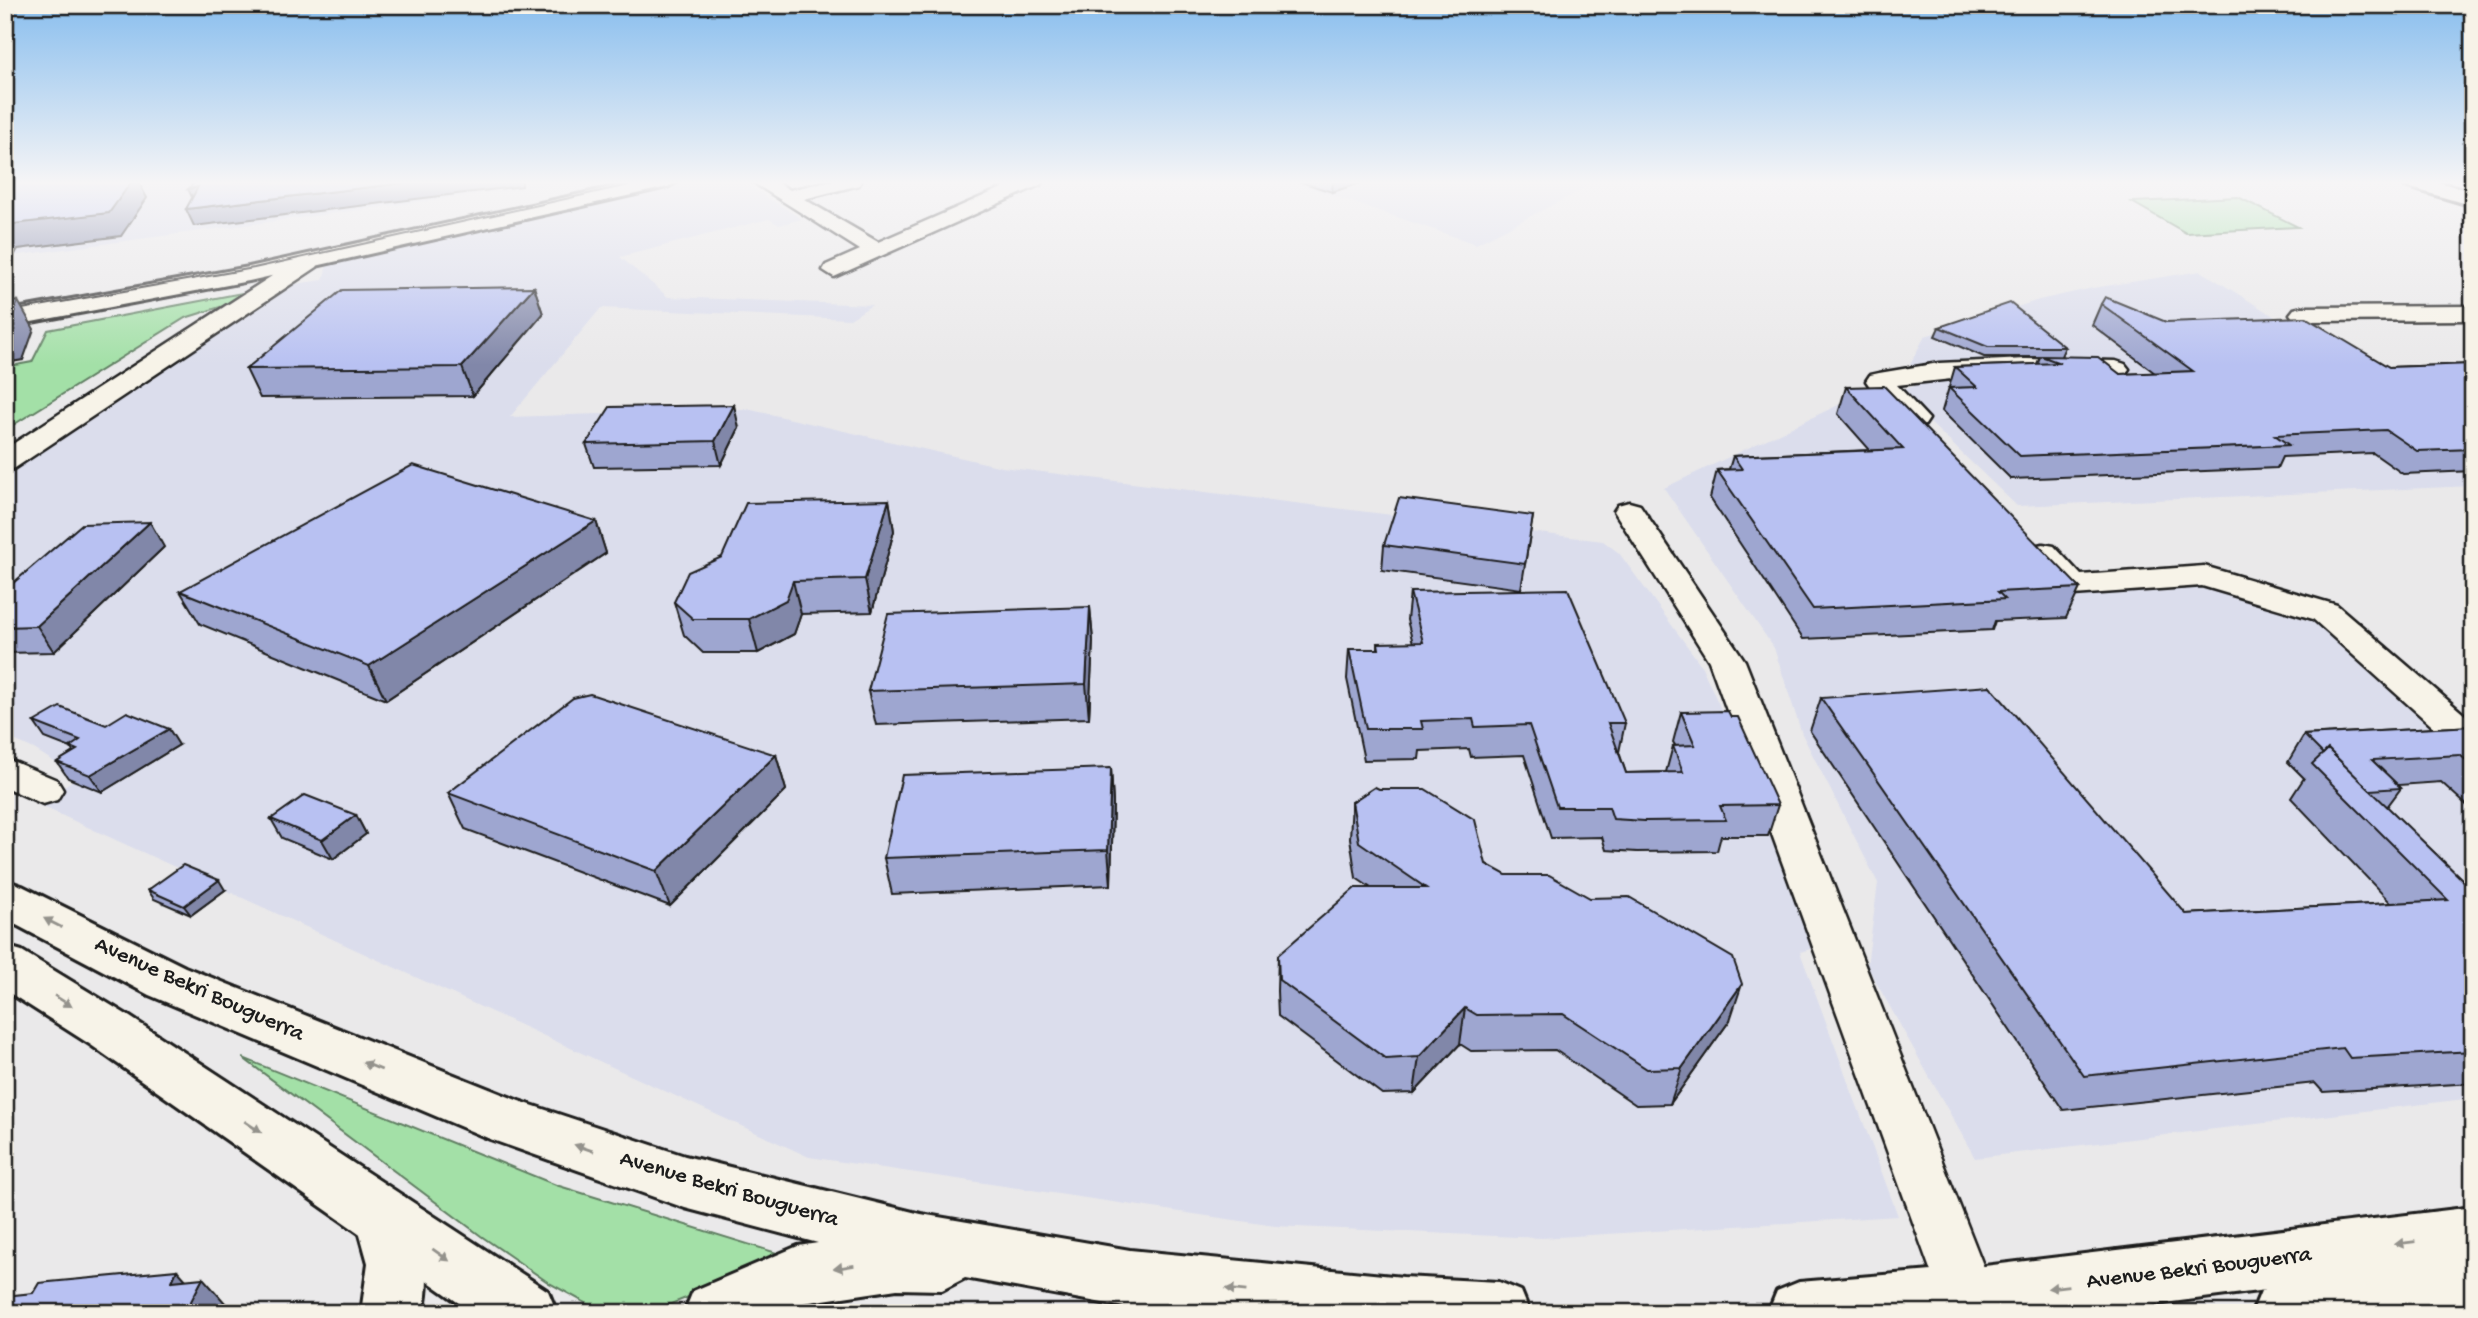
<svg xmlns="http://www.w3.org/2000/svg" width="2478" height="1318" font-family="'Gochi Hand',sans-serif">
<style>
.built{fill:#dbddec}
.green{fill:#a3e0a7;stroke:#607e62;stroke-width:2}
.lines{fill:none;stroke-linecap:round;stroke-linejoin:round}
.minor-casing{stroke:#1c1c1c;stroke-width:5}
.major-casing{stroke:#1c1c1c;stroke-width:6}
.highway-casing{stroke:#1c1c1c;stroke-width:6}
.minor{fill:#f7f3e8;fill-rule:evenodd}
.major{fill:#f7f3e8;fill-rule:evenodd}
.highway{fill:#f7f3e8;fill-rule:evenodd}
.tram{stroke:#1c1c1c;stroke-width:2}
.wall{fill:#9ea6d0;stroke:#1c1c1c;stroke-width:2}
.shaded-wall{fill:#8187a9;stroke:#1c1c1c;stroke-width:2}
.building{fill:#b8c1f2;stroke:#1c1c1c;stroke-width:2}
.oneway{fill:#94928c}
.labels{text-anchor:middle;dominant-baseline:central;stroke-width:5;stroke-linejoin:round;paint-order:stroke}
.near-street-label{font-size:23px;fill:#1c1c1c;stroke:#f7f3e8}
</style>
<rect width="100%" height="100%" fill="#eae9ea"/>
<filter id="ink" filterUnits="userSpaceOnUse"><feTurbulence type="fractalNoise" baseFrequency=".0143" numOctaves="2"/><feDisplacementMap in="SourceGraphic" scale="14" xChannelSelector="R" yChannelSelector="G"/><feConvolveMatrix kernelMatrix="1 2 1 2 8 2 1 2 1" color-interpolation-filters="sRGB"/></filter>
<g filter="url(#ink)">
<g class="built">
<polygon points="88,181 577,181 5,257 5,189"/>
<polygon points="683,181 740,181 802,219 779,225 769,219 620,257 668,297 872,305 850,319 601,308 510,417 747,409 1002,467 1603,541 1619,553 1701,665 1770,818 1822,946 1800,952 1898,1216 1542,1238 1275,1226 809,1157 37,804 78,777 34,749 5,736 5,473 287,285 323,280 328,261"/>
<polygon points="1290,181 1594,181 1576,193 1476,244"/>
<polygon points="2201,271 2473,440 2473,486 2017,506 1898,392 1929,380 1910,364 1925,336 2039,300 2093,288"/>
<polygon points="1872,389 2065,594 2216,585 2320,620 2473,755 2473,1098 1975,1158 1867,966 1878,883 1802,734 1774,648 1664,488"/>
</g>
<g class="green">
<polygon points="2238,197 2298,227 2186,233 2132,202"/>
<polygon points="258,290 233,303 185,318 5,430 5,367 32,362 48,330"/>
<polygon points="243,1058 556,1185 790,1257 648,1313 604,1313 549,1283 481,1236"/>
</g>
<g class="lines">
<defs>
<g id="minor">
<polygon points="751,181 774,181 790,190 829,181 861,181 859,185 804,199 878,242 1018,181 1043,181 1040,185 834,277 823,270 826,265 860,250"/>
<polygon points="309,255 320,262 317,267 15,468 5,471 5,449 301,257"/>
<polygon points="2473,306 2473,320 2302,321 2294,319 2290,314 2294,309 2302,307"/>
<path d="M2026,359L2116,361L2125,364L2129,369L2125,374L2116,377L1997,374L1897,385L1929,419L1925,425C1901,431 1879,399 1866,381L1870,375L1879,373L1939,363Z"/>
<polygon points="1629,502 1640,505 1745,661 1996,1298 1990,1313 1946,1313 1709,661 1614,511 1618,505"/>
<polygon points="2043,544 2054,546 2081,575 2204,566 2337,605 2473,722 2473,754 2460,751 2313,619 2202,586 2073,595 2061,592 2027,553 2032,546"/>
<polygon points="5,758 57,780 63,790 57,800 43,804 5,787"/>
</g>
<g id="major">
<polygon points="640,181 678,181 667,187 249,281 5,327 5,311 249,267"/>
<path d="M384,1189L405,1197C423,1236 433,1269 423,1313H361L368,1263L355,1216L363,1197Z"/>
</g>
<g id="highway">
<polygon points="2403,181 2435,181 2473,192 2473,206 2405,186"/>
<polygon points="5,880 22,886 185,967 519,1101 685,1156 921,1214 1130,1250 1403,1277 1499,1282 1521,1291 1530,1313 1172,1313 1130,1308 965,1278 942,1290 897,1289 803,1303 783,1313 684,1313 693,1291 798,1246 818,1243 685,1208 490,1139 149,995 5,919"/>
<polygon points="5,946 22,951 127,1015 548,1291 557,1313 473,1313 91,1045 5,990"/>
<polygon points="2473,1207 2473,1313 2252,1313 2261,1291 2266,1290 2086,1313 1768,1313 1777,1291 1799,1282 1968,1268"/>
</g>
</defs>
<use href="#minor" class="minor-casing"/>
<use href="#major" class="major-casing"/>
<use href="#highway" class="highway-casing"/>
<use href="#minor" class="minor"/>
<use href="#major" class="major"/>
<use href="#highway" class="highway"/>
<polyline class="tram" points="5,312 254,268 646,181"/>
</g>
<g class="wall">
<polygon points="1298,181 1366,181 1332,192"/>
<polygon points="534,287 543,314 473,396 260,398 246,369"/>
<polygon points="2101,304 2166,322 2389,367 2473,364 2473,471 2403,474 2373,453 2282,457 2277,468 2011,479 1942,411 1955,367 2037,364 2040,357 1984,357 1935,336 1939,327 2065,347 2061,356 2120,374 2155,373 2092,325"/>
<polygon points="1846,387 2080,588 2066,618 1995,621 1992,630 1803,639 1710,498 1717,470 1729,469 1733,456 1870,450 1838,414"/>
<polygon points="739,428 721,465 594,467 586,444"/>
<polygon points="889,500 894,531 872,612 801,614 794,634 758,653 703,653 684,635 674,602"/>
<polygon points="1533,516 1521,589 1382,570 1384,545"/>
<polygon points="596,521 606,553 386,700 200,624 180,591"/>
<polygon points="164,547 54,652 5,653 5,590"/>
<polygon points="1410,592 1625,723 1619,752 1626,773 1666,772 1673,746 1675,745 1673,742 1681,712 1778,805 1768,836 1721,836 1717,851 1637,852 1606,850 1602,837 1551,838 1524,755 1471,757 1469,749 1420,751 1419,759 1364,760 1347,679 1349,649 1378,649 1378,643 1413,643 1407,620"/>
<polygon points="1090,607 1093,641 1089,718 876,725 868,691"/>
<polygon points="1821,698 2186,914 2391,903 2291,798 2304,778 2288,762 2304,735 2473,726 2473,811 2441,782 2398,785 2401,788 2387,807 2473,890 2473,1083 2323,1092 2315,1083 2063,1110 1810,731"/>
<polygon points="34,722 106,725 179,745 102,792 68,778 57,762 73,752 71,748 45,738"/>
<polygon points="776,755 786,790 670,906 465,829 448,793"/>
<polygon points="1111,768 1113,803 1111,885 892,894 884,858"/>
<polygon points="1352,802 1486,864 1730,1020 1670,1104 1636,1105 1555,1050 1471,1051 1460,1044 1414,1093 1382,1094 1278,1016 1277,991 1278,955 1371,888 1356,878 1350,838"/>
<polygon points="356,815 366,834 333,859 282,838 271,819"/>
<polygon points="148,890 225,890 191,915 154,899"/>
</g>
<g class="shaded-wall">
<polygon points="116,181 138,181 147,198 121,236 18,249 5,271 5,225"/>
<polygon points="421,181 522,181 522,186 194,226 186,209"/>
<polygon points="1333,181 1366,181 1332,192"/>
<polygon points="198,187 196,205 188,189"/>
<polygon points="534,287 543,314 473,396 462,367"/>
<polygon points="18,301 34,329 23,360 5,363 5,332"/>
<polygon points="734,405 739,428 721,465 715,441"/>
<polygon points="889,500 894,531 872,612 865,579"/>
<polygon points="596,521 606,553 386,700 369,666"/>
<polygon points="150,522 164,547 54,652 37,626"/>
<polygon points="793,581 801,614 794,634 758,653 749,619"/>
<polygon points="1090,607 1093,641 1089,718 1086,684"/>
<polygon points="169,729 179,745 102,792 90,775"/>
<polygon points="776,755 786,790 670,906 656,871"/>
<polygon points="1111,768 1113,803 1111,885 1108,850"/>
<polygon points="356,815 366,834 333,859 322,840"/>
<polygon points="219,880 225,890 191,915 184,906"/>
<polygon points="1742,984 1730,1020 1670,1104 1682,1068"/>
<polygon points="1465,1008 1460,1044 1414,1093 1419,1057"/>
<polygon points="177,1270 196,1291 203,1278 226,1304 222,1313 185,1313 172,1281"/>
</g>
<g class="building">
<polygon points="5,181 132,181 109,213 5,225"/>
<polygon points="196,181 421,181 186,209 198,187 188,189"/>
<polygon points="534,287 462,367 246,369 342,290"/>
<polygon points="2105,297 2166,322 2305,317 2389,367 2473,364 2473,449 2417,451 2386,430 2275,435 2289,445 2020,456 1949,388 1977,387 1955,367 2060,363 2041,356 2098,357 2120,374 2193,371 2101,304"/>
<polygon points="18,301 7,332 5,332 5,303"/>
<polygon points="2010,303 2065,347 1988,347 1939,327"/>
<polygon points="1884,386 2080,588 1998,592 2005,599 1813,609 1717,470 1742,469 1733,456 1903,449 1846,387"/>
<polygon points="734,405 715,441 586,444 610,407"/>
<polygon points="413,465 596,521 369,666 180,591"/>
<polygon points="1399,498 1533,516 1525,564 1384,545"/>
<polygon points="889,500 865,579 793,581 786,600 749,619 693,619 674,602 688,572 722,557 746,503"/>
<polygon points="150,522 37,626 5,627 5,590 82,524"/>
<polygon points="1568,589 1625,723 1608,723 1626,773 1683,772 1673,746 1695,745 1681,712 1728,711 1731,717 1738,717 1778,805 1720,806 1726,820 1645,821 1613,819 1609,807 1557,807 1529,725 1475,727 1473,719 1421,721 1423,729 1366,729 1349,649 1379,649 1378,643 1423,642 1410,592"/>
<polygon points="1090,607 1086,684 868,691 888,614"/>
<polygon points="1990,686 2186,914 2448,900 2312,764 2328,749 2473,890 2473,1051 2350,1058 2343,1048 2084,1076 1821,698"/>
<polygon points="590,694 776,755 656,871 448,793 573,698"/>
<polygon points="60,707 106,725 127,712 169,729 90,775 57,762 77,750 70,747 80,740 34,722"/>
<polygon points="2473,726 2473,766 2460,755 2372,760 2401,788 2370,790 2328,749 2323,754 2304,735"/>
<polygon points="1111,768 1108,850 884,858 902,775"/>
<polygon points="1375,787 1379,789 1425,789 1475,820 1486,864 1506,875 1549,875 1590,898 1629,897 1733,958 1742,984 1682,1068 1647,1069 1563,1014 1477,1015 1465,1008 1419,1057 1386,1059 1279,980 1278,955 1355,888 1426,888 1359,842 1352,802"/>
<polygon points="305,795 356,815 322,840 271,819"/>
<polygon points="183,865 219,880 184,906 148,890"/>
<polygon points="177,1270 172,1281 203,1278 185,1313 5,1313 5,1296 33,1293 39,1283"/>
</g>
<defs><path id="oneway-solid" d="M-6-.8H1V-3.2L6.5 0L1 3.2V.8H-6Z" transform="scale(1.75)"/></defs>
<g class="oneway">
<use href="#oneway-solid" transform="translate(53 923) rotate(-153)"/>
<use href="#oneway-solid" transform="translate(63 1001) rotate(32)"/>
<use href="#oneway-solid" transform="translate(372 1066) rotate(-158)"/>
<use href="#oneway-solid" transform="translate(253 1127) rotate(34)"/>
<use href="#oneway-solid" transform="translate(584 1148) rotate(-161)"/>
<use href="#oneway-solid" transform="translate(2405 1243) rotate(173)"/>
<use href="#oneway-solid" transform="translate(441 1255) rotate(35)"/>
<use href="#oneway-solid" transform="translate(844 1267) rotate(171)"/>
<use href="#oneway-solid" transform="translate(2058 1287) rotate(173)"/>
<use href="#oneway-solid" transform="translate(1236 1290) rotate(-174)"/>
</g>
</g>
<linearGradient id="sky" x2="0" y2="1"><stop stop-color="#89beee"/><stop offset="0.5" stop-color="#f6f5f6"/><stop offset="1" stop-color="#f6f5f6" stop-opacity="0"/></linearGradient>
<rect width="2478" height="365" fill="url(#sky)"/>
<g class="labels">
<g class="near-street-label">
<text transform="translate(199 990) rotate(24)">Avenue Bekri Bouguerra</text>
<text transform="translate(729 1190) rotate(16)">Avenue Bekri Bouguerra</text>
<text transform="translate(2199 1269) rotate(-7)">Avenue Bekri Bouguerra</text>
</g>
</g>
<rect width="2478" height="1318" fill="none" stroke="#f7f3e8" stroke-width="28"/>
<rect x="14" y="14" width="2450" height="1290" fill="none" stroke="#1c1c1c" stroke-width="2.5" filter="url(#ink)"/>
</svg>
